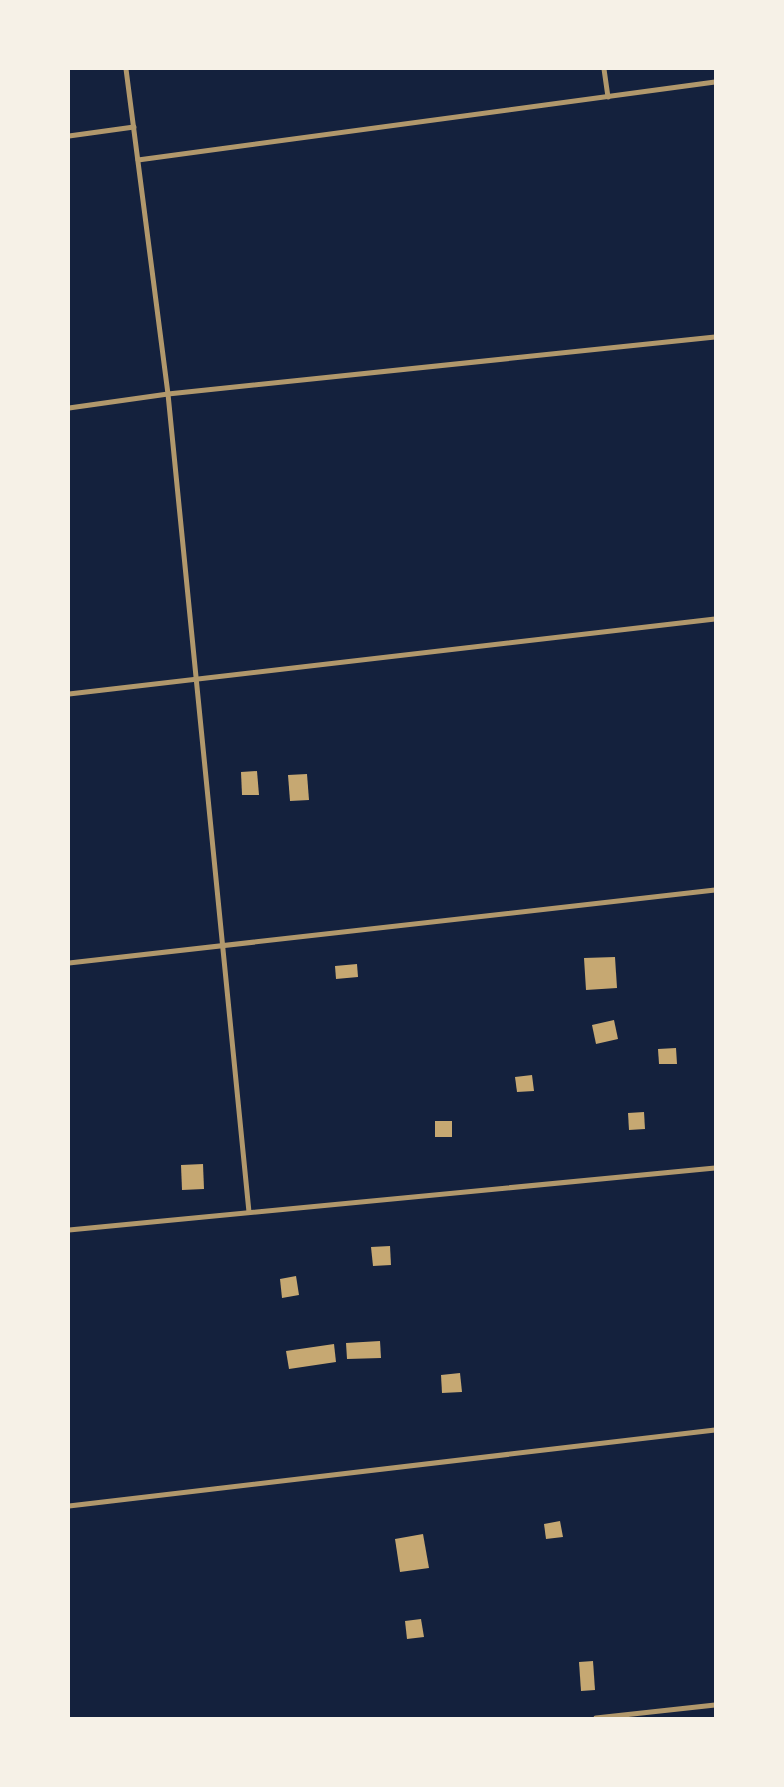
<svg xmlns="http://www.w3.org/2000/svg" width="784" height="1787" font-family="'IBM Plex Sans',sans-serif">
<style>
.building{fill:#c6a872}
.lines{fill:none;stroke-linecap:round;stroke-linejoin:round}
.minor{stroke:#b1986c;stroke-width:5}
</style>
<rect width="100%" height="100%" fill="#14213d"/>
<g class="building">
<polygon points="257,771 259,795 242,795 241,772"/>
<polygon points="307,774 309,800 290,801 288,775"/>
<polygon points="615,957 617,988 586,990 584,958"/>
<polygon points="357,964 358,977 336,979 335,966"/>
<polygon points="614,1020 618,1039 596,1044 592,1025"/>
<polygon points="676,1048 677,1064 659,1064 658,1049"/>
<polygon points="532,1075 534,1091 517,1092 515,1077"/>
<polygon points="644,1112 645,1129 629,1130 628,1113"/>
<rect x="435" y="1121" width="17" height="16"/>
<polygon points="203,1164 204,1189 182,1190 181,1165"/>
<polygon points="390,1246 391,1265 373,1266 371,1247"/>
<polygon points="296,1276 299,1295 282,1298 280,1279"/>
<polygon points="380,1341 381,1358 347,1359 346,1343"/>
<polygon points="334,1344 336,1362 289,1369 286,1351"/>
<polygon points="460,1373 462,1392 442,1393 441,1375"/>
<polygon points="560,1521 563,1537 546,1539 544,1524"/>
<polygon points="423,1534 429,1568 400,1572 395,1539"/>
<polygon points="421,1619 424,1637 407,1639 405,1621"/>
<polygon points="593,1661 595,1690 581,1691 579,1662"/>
</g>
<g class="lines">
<g class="minor">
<polyline points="126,69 168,394 249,1212"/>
<polyline points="604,69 608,97"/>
<polyline points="69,136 134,127"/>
<polyline points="138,160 715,82"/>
<polyline points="69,408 168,394 715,337"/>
<polyline points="69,694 715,619"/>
<polyline points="69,963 715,890"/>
<polyline points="69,1230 715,1168"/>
<polyline points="69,1506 715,1430"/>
<polyline points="596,1718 715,1705"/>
</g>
</g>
<rect width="784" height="1787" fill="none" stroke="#f6f1e7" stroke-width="140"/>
</svg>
